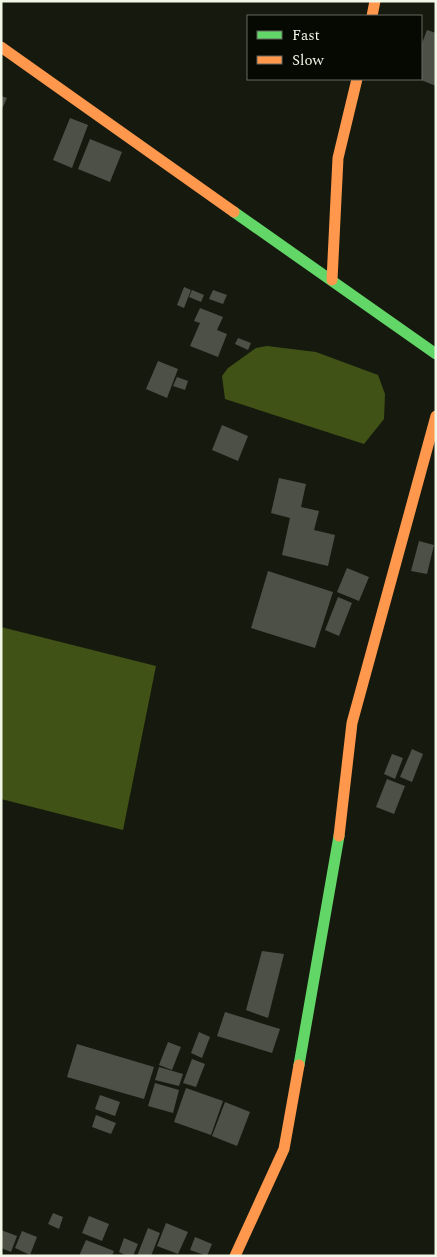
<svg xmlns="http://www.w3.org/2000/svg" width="437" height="1257" font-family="Spectral,serif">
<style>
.water{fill:#405216}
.building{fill:#4c5046}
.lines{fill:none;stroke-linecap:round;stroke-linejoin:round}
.fast{stroke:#63d668;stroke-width:11}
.slow{stroke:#ff974d;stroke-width:11}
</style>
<rect width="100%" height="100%" fill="#161a0e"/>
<g class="water">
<polygon points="267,346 316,352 378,375 385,394 384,419 364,444 225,399 222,376 228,368 256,348"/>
<polygon points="1,627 156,666 123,830 1,799"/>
</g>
<g class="building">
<polygon points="427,30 436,33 436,86 421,80 421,46"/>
<polygon points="1,96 7,98 1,111"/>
<polygon points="70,118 88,125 72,168 53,160"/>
<polygon points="90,139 122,152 110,182 78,169"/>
<polygon points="184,287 191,290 184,308 177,305"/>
<polygon points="192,290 204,295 201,302 189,297"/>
<polygon points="213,290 227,295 223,304 209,299"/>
<polygon points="200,308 223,317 217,330 227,334 218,357 190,346 200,323 194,321"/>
<polygon points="238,338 251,343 248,350 235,344"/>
<polygon points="158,361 178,369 167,398 146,389"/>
<polygon points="177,377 188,381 185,390 173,386"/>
<polygon points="222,425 248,436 238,461 212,450"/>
<polygon points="279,478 306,484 301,507 319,511 314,530 335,535 328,566 282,555 290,518 271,513"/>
<polygon points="419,541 434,545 427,574 411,571"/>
<polygon points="347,568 369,577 359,601 337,592"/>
<polygon points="268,571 333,592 315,648 251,628"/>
<polygon points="338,597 352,603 339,636 325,630"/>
<polygon points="412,749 423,754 412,782 400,777"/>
<polygon points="392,754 403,758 395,779 384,774"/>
<polygon points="387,779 405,786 394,814 376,807"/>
<polygon points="262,951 284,954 268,1018 246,1010"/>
<polygon points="225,1012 280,1029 272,1053 217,1036"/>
<polygon points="199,1032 210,1037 202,1058 191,1053"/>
<polygon points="168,1042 181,1047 172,1070 159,1065"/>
<polygon points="77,1044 154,1067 144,1099 67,1077"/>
<polygon points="192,1059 205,1064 196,1087 183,1083"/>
<polygon points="159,1067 183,1074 179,1086 155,1080"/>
<polygon points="155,1083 179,1090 173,1113 148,1106"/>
<polygon points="186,1088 223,1101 211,1135 174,1122"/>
<polygon points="100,1095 120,1102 115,1116 95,1109"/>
<polygon points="225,1102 250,1112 237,1146 212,1136"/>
<polygon points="96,1115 116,1123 111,1134 92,1127"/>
<polygon points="53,1213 63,1217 59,1229 48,1224"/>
<polygon points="89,1216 109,1224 102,1241 82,1233"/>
<polygon points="166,1223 188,1232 178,1254 157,1246"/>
<polygon points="148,1228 160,1233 151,1256 137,1256"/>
<polygon points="1,1230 17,1236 11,1252 1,1248"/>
<polygon points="22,1231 37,1237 30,1255 15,1248"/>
<polygon points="195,1237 212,1244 207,1256 190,1250"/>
<polygon points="124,1238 138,1244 133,1256 127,1256 119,1252"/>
<polygon points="86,1240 114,1251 112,1256 79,1256"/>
</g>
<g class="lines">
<g class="fast">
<polyline points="234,212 436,354"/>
<polyline points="299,1065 339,836"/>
</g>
<g class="slow">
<polyline points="372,16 375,1"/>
<polyline points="1,47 234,212"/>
<polyline points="332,280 338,158 357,79"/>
<polyline points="339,836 352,723 436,416"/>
<polyline points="235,1256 284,1149 299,1065"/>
</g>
</g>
<rect width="437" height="1257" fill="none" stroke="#f1f7e7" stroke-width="5"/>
<rect x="247" y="15" width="175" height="65" fill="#060802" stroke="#64685e"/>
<rect x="257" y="31" width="25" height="8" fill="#63d668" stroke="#64685e"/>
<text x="292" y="40" font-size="15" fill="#f1f7e7">Fast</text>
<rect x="257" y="56" width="25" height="8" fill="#ff974d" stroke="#64685e"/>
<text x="292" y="65" font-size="15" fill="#f1f7e7">Slow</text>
</svg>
